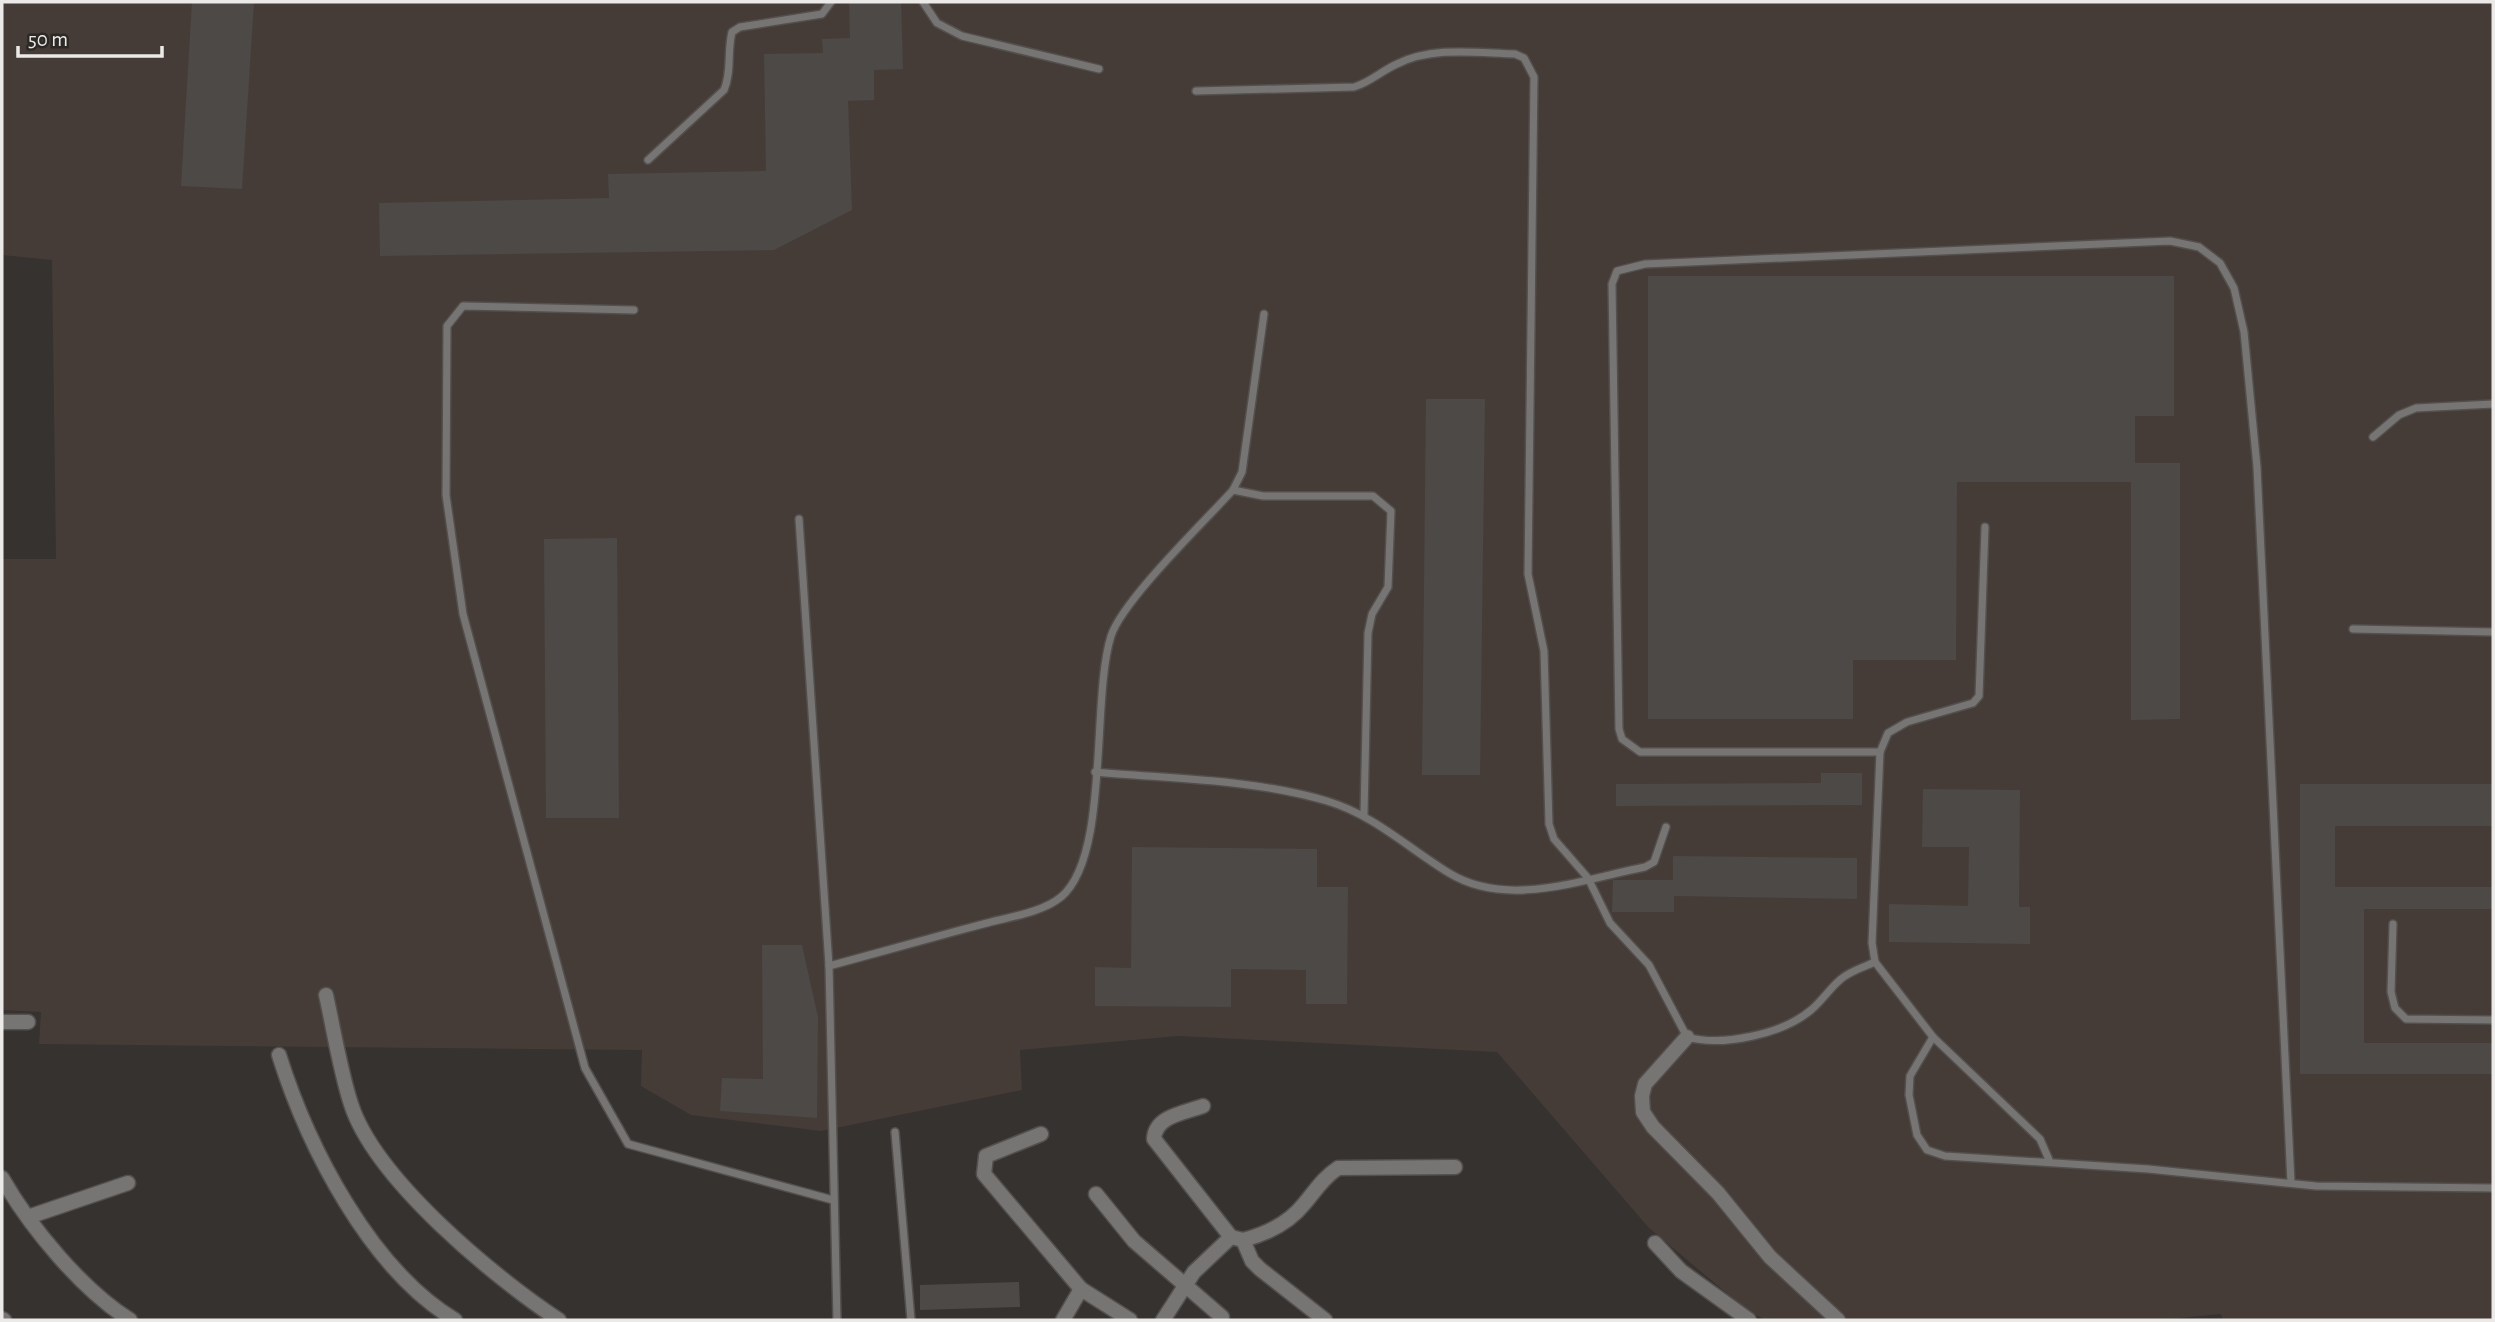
<svg xmlns="http://www.w3.org/2000/svg" width="2495" height="1322" font-family="'Alegreya Sans',sans-serif">
<style>
.built{fill:#453c37}
.building{fill:#4d4947}
.lines{fill:none;stroke-linecap:round;stroke-linejoin:round}
.lane-casing{stroke:#534f4d;stroke-width:10}
.street-casing{stroke:#534f4d;stroke-width:17}
.lane{stroke:#777474;stroke-width:7}
.street{stroke:#777474;stroke-width:14}
</style>
<rect width="100%" height="100%" fill="#363230"/>
<polygon class="built" points="2,2 2493,2 2493,1320 2223,1320 2221,1314 2159,1320 1766,1320 1748,1311 1649,1228 1497,1052 1178,1036 1020,1050 1022,1090 821,1131 691,1115 641,1086 642,1050 39,1044 41,1012 2,1010 2,559 56,559 52,260 2,255"/>
<g class="building">
<polygon points="192,2 254,2 242,189 181,186"/>
<polygon points="849,2 901,2 903,69 874,70 874,100 848,101 852,210 774,250 380,256 379,203 609,198 608,174 766,171 764,54 823,53 822,39 850,38"/>
<polygon points="1648,276 2174,276 2174,416 2135,416 2135,463 2180,463 2180,719 2131,720 2131,482 1957,482 1956,660 1853,660 1853,719 1648,719"/>
<polygon points="1426,399 1485,399 1480,775 1422,775"/>
<polygon points="617,538 619,818 546,818 544,539"/>
<polygon points="1821,773 1862,773 1862,805 1616,806 1616,784 1821,783"/>
<polygon points="2300,784 2493,784 2493,826 2335,826 2335,887 2493,887 2493,909 2364,909 2364,1043 2493,1043 2493,1074 2300,1074"/>
<polygon points="1923,789 2020,790 2019,907 2030,907 2030,944 1889,942 1889,904 1968,906 1969,847 1922,847"/>
<polygon points="1132,847 1317,849 1317,887 1348,887 1347,1004 1306,1004 1306,970 1231,969 1231,1007 1095,1006 1095,967 1131,968"/>
<polygon points="1673,856 1857,858 1857,899 1674,896 1674,912 1612,912 1613,880 1673,880"/>
<polygon points="762,945 802,945 818,1017 817,1118 720,1111 722,1078 763,1079"/>
<polygon points="1019,1282 1020,1307 920,1310 920,1285"/>
</g>
<g class="lines">
<defs>
<g id="lane">
<polyline points="923,2 937,23 962,36 1099,69"/>
<path d="M1196,91L1354,87C1371,82 1381,71 1397,64C1433,46 1477,53 1515,54L1524,58L1534,77L1528,574L1544,651L1549,824L1554,839L1588,878L1610,923L1649,965L1687,1037C1722,1047 1783,1034 1811,1010C1822,1001 1830,988 1841,979C1850,971 1864,967 1875,962"/>
<path d="M648,160L724,90C732,72 727,51 732,32L740,27L822,14L831,2"/>
<polyline points="634,310 463,306 447,326 446,495 463,614 585,1068 628,1144 833,1200"/>
<polyline points="2373,437 2399,415 2416,408 2493,404"/>
<polyline points="1233,490 1263,496 1373,496 1391,511 1388,587 1372,614 1368,633 1364,814"/>
<polyline points="799,519 829,966 837,1320"/>
<polyline points="2353,629 2493,632"/>
<polyline points="1880,752 1640,752 1622,739 1619,729 1612,284 1617,271 1645,264 2170,241 2199,247 2220,263 2234,288 2244,332 2257,467 2291,1183"/>
<path d="M1095,772C1172,779 1253,779 1327,801C1374,815 1408,848 1449,873C1508,909 1583,879 1645,867L1654,862L1666,827"/>
<polyline points="2393,924 2391,992 2395,1008 2406,1019 2493,1020"/>
<path d="M829,966C881,952 934,937 987,923C1010,917 1043,912 1061,897C1110,856 1091,700 1111,636C1123,600 1204,522 1233,490L1242,472L1264,314"/>
<polyline points="1933,1037 1875,962 1872,943 1880,752 1888,733 1907,722 1973,703 1979,696 1985,527"/>
<polyline points="895,1132 911,1320"/>
<polyline points="2050,1162 2040,1139 1933,1037 1910,1076 1909,1095 1917,1135 1927,1150 1945,1156 2148,1169 2316,1186 2493,1188"/>
</g>
<g id="street">
<path d="M326,995C334,1031 340,1070 351,1104C375,1179 495,1278 559,1320"/>
<polyline points="2,1022 28,1022"/>
<polyline points="1687,1037 1645,1084 1642,1096 1643,1112 1653,1127 1718,1193 1770,1257 1838,1320"/>
<path d="M279,1055C308,1147 370,1269 455,1320"/>
<path d="M1203,1106C1184,1113 1155,1116 1154,1139L1231,1237"/>
<polyline points="1041,1134 986,1156 984,1174 1081,1289"/>
<path d="M2,1178C30,1227 82,1290 130,1320"/>
<polyline points="1096,1194 1134,1241 1222,1317"/>
<polyline points="28,1217 128,1183"/>
<path d="M1243,1240C1266,1234 1289,1223 1304,1204C1316,1190 1323,1178 1338,1168L1455,1167"/>
<polyline points="1655,1243 1681,1271 1749,1320"/>
<polyline points="2,1319 4,1320"/>
<polyline points="1063,1320 1081,1289 1130,1320"/>
<polyline points="1163,1320 1194,1272 1231,1237 1243,1240 1252,1261 1260,1269 1325,1320"/>
</g>
</defs>
<use href="#lane" class="lane-casing"/>
<use href="#street" class="street-casing"/>
<use href="#lane" class="lane"/>
<use href="#street" class="street"/>
</g>
<rect width="2495" height="1322" fill="none" stroke="#eceae8" stroke-width="7"/>
<path d="M18 46v10h144v-10" fill="none" stroke="#eceae8" stroke-width="3.5"/>
<text x="28" y="46" font-size="21" fill="#eceae8" stroke="#2c2826" stroke-width="5" paint-order="stroke">50 m</text>
</svg>
